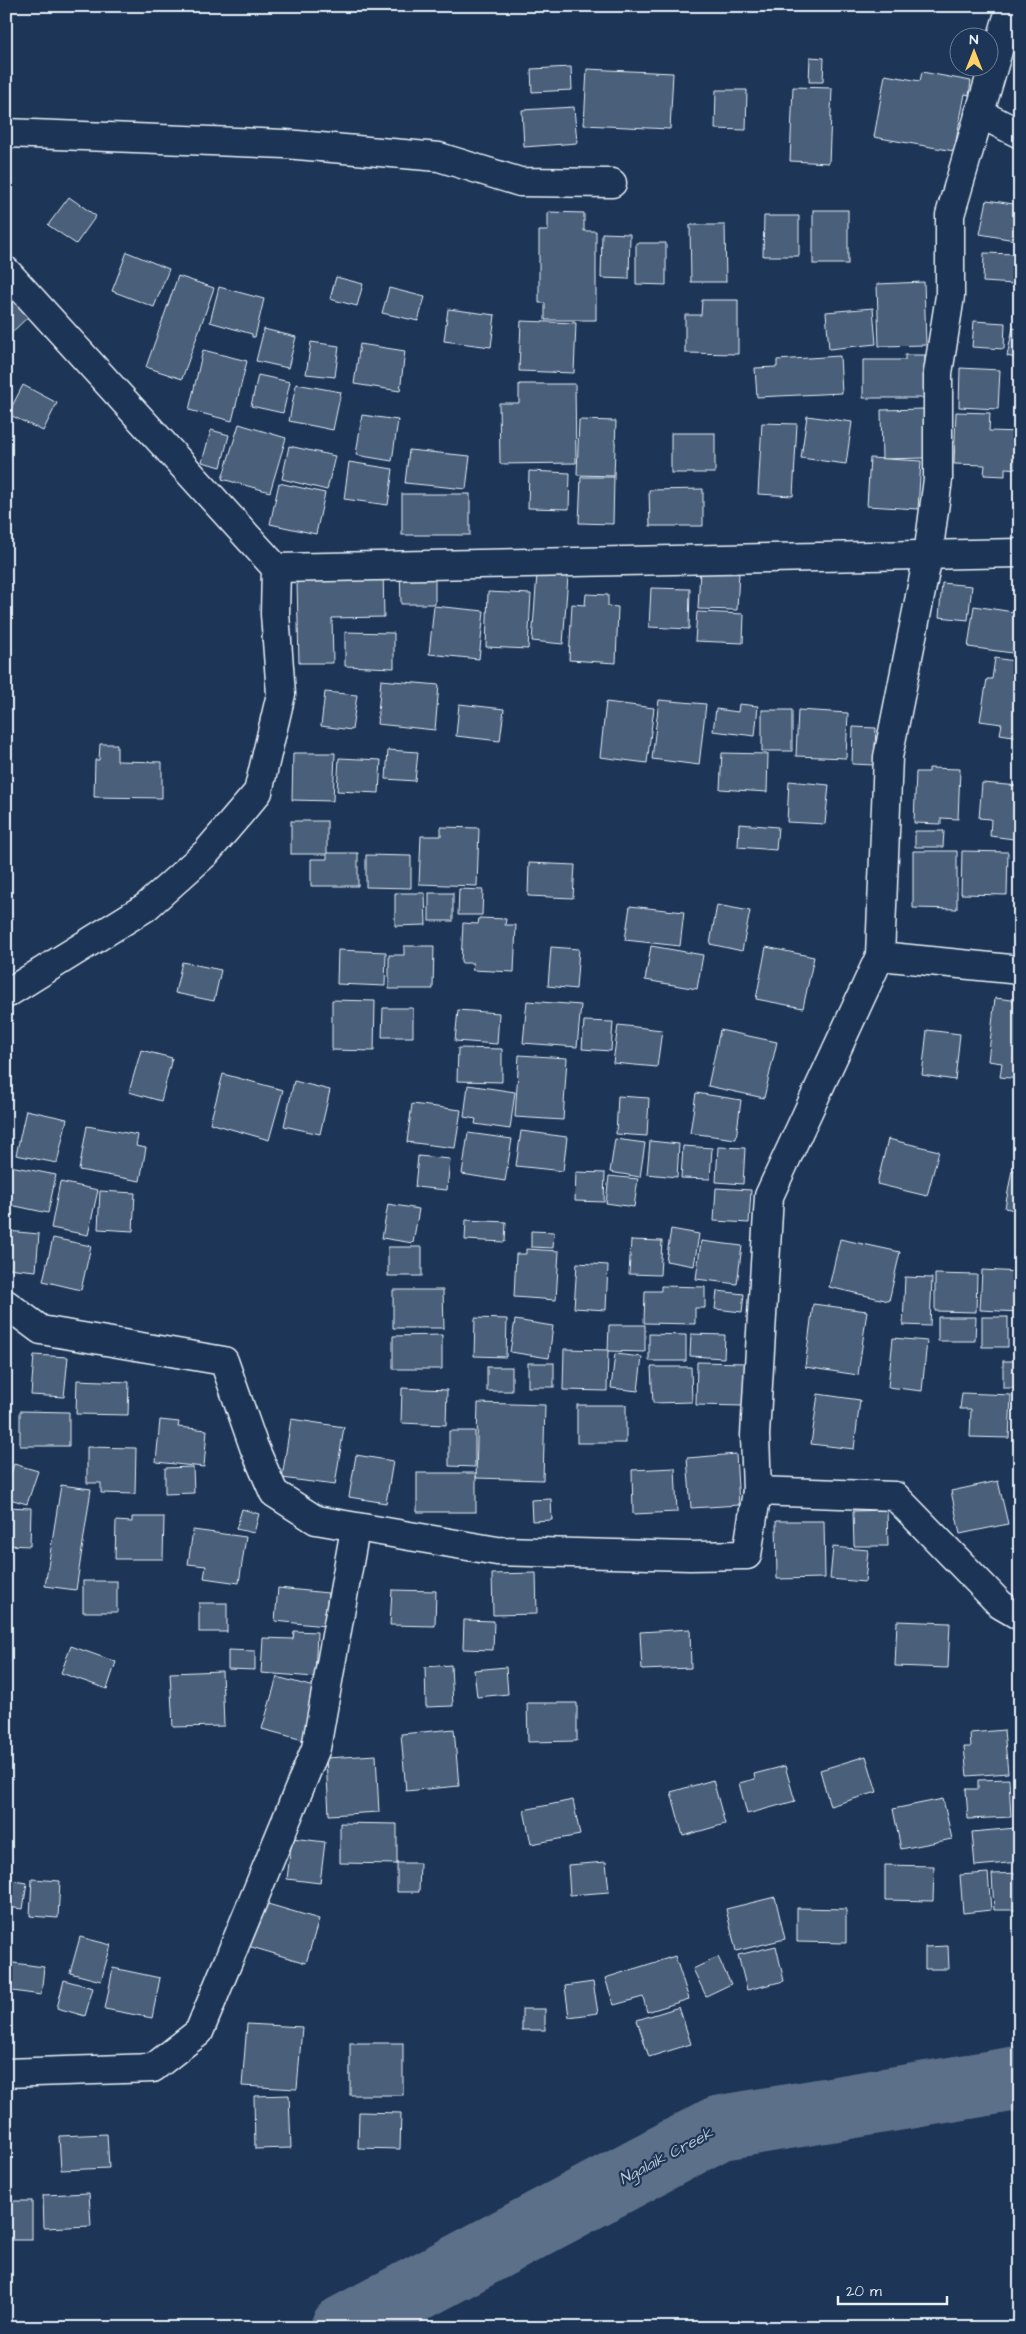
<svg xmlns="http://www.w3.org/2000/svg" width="1026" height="2334" font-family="'Architects Daughter',sans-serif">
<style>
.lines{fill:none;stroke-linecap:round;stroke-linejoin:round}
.river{stroke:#5d7089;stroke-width:65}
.building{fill:#495e7a;stroke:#e8f1f8}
.minor-casing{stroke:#e8f1f8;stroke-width:31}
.minor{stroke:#1d3557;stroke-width:28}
.labels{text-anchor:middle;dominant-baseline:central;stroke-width:4.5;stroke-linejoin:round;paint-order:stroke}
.water-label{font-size:16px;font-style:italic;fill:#b7c4d1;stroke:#1d3557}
</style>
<rect width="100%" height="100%" fill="#1d3557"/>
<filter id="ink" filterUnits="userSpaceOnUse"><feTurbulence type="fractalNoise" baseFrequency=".02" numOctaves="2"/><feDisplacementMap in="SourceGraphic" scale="10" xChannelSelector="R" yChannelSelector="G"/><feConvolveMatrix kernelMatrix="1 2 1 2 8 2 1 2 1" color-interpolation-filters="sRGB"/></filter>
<g filter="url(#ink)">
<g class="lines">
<polyline class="river" points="343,2328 719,2128 1020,2078"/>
</g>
<g class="building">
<polygon points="810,57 824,58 823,82 809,82"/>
<polygon points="571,67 572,90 532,92 531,69"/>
<polygon points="587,69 673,73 670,129 584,125"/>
<polygon points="922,72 971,81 969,95 965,94 954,151 874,137 885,75 920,81"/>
<polygon points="793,87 832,88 829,163 790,161"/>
<polygon points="716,90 747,90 746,130 715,129"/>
<polygon points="1020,98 1020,121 1015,120"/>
<polygon points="574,107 577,143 524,147 522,110"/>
<polygon points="69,197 96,216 76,244 48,225"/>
<polygon points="987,200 1020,205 1020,241 980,234"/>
<rect x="813" y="210" width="35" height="54"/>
<polygon points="548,212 584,213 584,231 596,231 596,320 545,320 545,303 539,303 539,231 548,231"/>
<polygon points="764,216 799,216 799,256 763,256"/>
<polygon points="690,225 725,225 726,282 691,282"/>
<polygon points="602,233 630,234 629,279 601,278"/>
<polygon points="636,243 666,243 666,285 636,284"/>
<polygon points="127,252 169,269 154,307 112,291"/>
<polygon points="984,253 1016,254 1015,284 983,282"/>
<polygon points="178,276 214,288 182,379 146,367"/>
<polygon points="336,277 363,284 357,306 330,299"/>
<polygon points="924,282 926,345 879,346 877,284"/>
<polygon points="219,287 264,299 255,337 252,337 252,334 210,322"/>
<polygon points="389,288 425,297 418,321 382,313"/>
<polygon points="6,291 30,315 6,338"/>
<polygon points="702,300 738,300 738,354 685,353 685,315 701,315"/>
<polygon points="873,308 876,344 829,349 826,312"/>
<polygon points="448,309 495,315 491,347 444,341"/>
<polygon points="521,321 576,323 574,373 519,371"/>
<polygon points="974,321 1005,323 1004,349 972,347"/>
<polygon points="1013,328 1020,329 1020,359 1007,356"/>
<polygon points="264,329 296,337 288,368 256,361"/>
<polygon points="311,342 339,346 335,377 306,374"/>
<polygon points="360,344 405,351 400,391 354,384"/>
<polygon points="203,350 247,361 232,421 189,410"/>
<polygon points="905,355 925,355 925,398 863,398 863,360 905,360"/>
<polygon points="840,356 842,393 757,397 755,368 777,367 777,360"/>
<polygon points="960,368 1000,370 998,409 959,407"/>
<polygon points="258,375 290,382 283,413 251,406"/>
<polygon points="296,384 341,392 333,430 289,421"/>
<polygon points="519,384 575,384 576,463 500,464 499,403 519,403"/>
<polygon points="23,385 57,403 43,431 8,414"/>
<polygon points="924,409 925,458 882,459 881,410"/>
<polygon points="956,412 990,413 989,431 1020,432 1020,469 1005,468 1005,476 984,475 985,465 954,464"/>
<polygon points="362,415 398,420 392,461 356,455"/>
<polygon points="807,416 852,422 846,464 801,458"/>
<polygon points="579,420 616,421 614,476 577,475"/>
<polygon points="762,423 797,424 793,496 758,494"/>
<polygon points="239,424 286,438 270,492 222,479"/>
<polygon points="211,430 229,435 221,467 202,462"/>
<rect x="671" y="433" width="44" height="40"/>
<polygon points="289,446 335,456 327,490 282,479"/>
<polygon points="409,450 470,456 466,489 405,483"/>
<polygon points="870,458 921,461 918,509 867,506"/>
<polygon points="349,462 393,469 388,505 344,499"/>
<polygon points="529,471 570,473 569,509 528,508"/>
<polygon points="581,477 614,477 613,524 579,523"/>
<polygon points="279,483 325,493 316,534 270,524"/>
<polygon points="703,489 703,526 650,526 649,490"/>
<rect x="402" y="494" width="68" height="41"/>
<polygon points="400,570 435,570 435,604 401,604"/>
<polygon points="700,570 739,572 737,610 698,609"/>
<polygon points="383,571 384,617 332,618 333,663 299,663 297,582 355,580 355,572"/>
<polygon points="537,574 568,576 563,644 532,641"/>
<polygon points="942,583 972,586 968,620 939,617"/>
<polygon points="651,588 690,589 689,629 649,627"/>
<polygon points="488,592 531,594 528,649 486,647"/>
<polygon points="586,594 608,595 608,606 618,607 616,663 569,660 572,604 585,605"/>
<polygon points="434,606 484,611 479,659 429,654"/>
<polygon points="974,606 1020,613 1020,654 968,647"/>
<polygon points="697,612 744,614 743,643 695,641"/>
<polygon points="345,632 394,633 394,668 345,666"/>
<polygon points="995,658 1020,662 1020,737 1000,734 1002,724 980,721 987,679 992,679"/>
<polygon points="381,680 439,685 435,730 377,724"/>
<polygon points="325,692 357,695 352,730 321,726"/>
<polygon points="659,700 706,704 699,765 652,759"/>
<polygon points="606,702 654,708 647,763 600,757"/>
<polygon points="459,704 504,709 500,741 456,736"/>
<polygon points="739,704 758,706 755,736 713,731 716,709 738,712"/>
<rect x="762" y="710" width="30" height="41"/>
<polygon points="798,710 848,713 846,758 796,756"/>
<polygon points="853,727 876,728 874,765 852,764"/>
<polygon points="100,744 117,744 117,761 162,762 162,798 94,797 95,760 99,760"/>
<polygon points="388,750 418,752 415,781 386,779"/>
<polygon points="293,753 335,753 333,801 292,800"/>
<polygon points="722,753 768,754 767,792 720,789"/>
<polygon points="339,758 381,760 379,793 337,791"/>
<polygon points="929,768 960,769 958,819 941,818 941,824 914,823 916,772 929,772"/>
<polygon points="789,781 829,785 825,824 787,822"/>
<polygon points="982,783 1020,786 1020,817 1019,822 1016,822 1014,839 990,836 991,819 979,818"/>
<rect x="291" y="821" width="36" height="33"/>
<polygon points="739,824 778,827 776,850 738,847"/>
<polygon points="441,827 479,828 477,886 419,884 421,836 441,836"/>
<polygon points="915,831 944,831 943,847 915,847"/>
<polygon points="913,851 957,851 957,909 913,908"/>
<polygon points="962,851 1008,852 1007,895 961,894"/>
<polygon points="327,853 358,853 358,886 311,886 311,859 327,859"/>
<polygon points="366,855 411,856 411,888 366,887"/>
<polygon points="529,863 575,865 573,898 528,896"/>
<rect x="1017" y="874" width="3" height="51"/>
<polygon points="459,889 483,890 482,915 458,915"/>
<polygon points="395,893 425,893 426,925 395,926"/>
<rect x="429" y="893" width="24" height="28"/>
<polygon points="717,905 750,911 742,951 710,944"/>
<polygon points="630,906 684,912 680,946 625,940"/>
<polygon points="479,918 506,919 505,925 516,925 514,972 472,970 473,963 461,963 463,923 478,924"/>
<polygon points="404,946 434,946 433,989 389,989 389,955 404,955"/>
<polygon points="651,946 703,955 697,989 645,980"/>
<polygon points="551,947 579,949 576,989 548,986"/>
<polygon points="766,947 814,957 803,1008 756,999"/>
<polygon points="338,950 386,952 385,986 337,984"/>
<polygon points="182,962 221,970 214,1001 175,993"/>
<polygon points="995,998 1020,1001 1020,1079 1000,1077 1002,1063 988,1061"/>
<polygon points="332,1000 375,1001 374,1051 332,1050"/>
<polygon points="527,1001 581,1005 577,1047 523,1043"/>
<polygon points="383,1008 413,1008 413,1037 382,1037"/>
<polygon points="458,1010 499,1013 497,1044 455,1041"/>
<polygon points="584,1021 613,1022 611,1051 582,1049"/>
<polygon points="618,1025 662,1030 657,1067 613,1063"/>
<polygon points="720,1030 777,1042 764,1098 708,1086"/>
<polygon points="927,1030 960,1034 955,1080 922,1075"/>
<polygon points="458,1048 502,1049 502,1082 457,1081"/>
<polygon points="141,1050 172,1058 161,1101 129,1092"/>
<polygon points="519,1055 567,1058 563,1120 515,1117"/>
<polygon points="223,1074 283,1090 269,1140 210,1123"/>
<polygon points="294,1081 330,1090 320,1134 284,1126"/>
<polygon points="468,1085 515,1092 510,1129 475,1124 476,1119 464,1117"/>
<polygon points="696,1093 741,1100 736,1139 690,1133"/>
<polygon points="618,1096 649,1098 647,1136 616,1134"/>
<polygon points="412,1104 461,1110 455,1148 407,1142"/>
<polygon points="26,1110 67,1119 57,1163 16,1155"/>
<polygon points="87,1126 138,1135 136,1146 146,1148 140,1181 79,1170"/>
<polygon points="521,1131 567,1137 563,1171 516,1166"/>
<polygon points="468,1133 512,1139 505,1181 462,1174"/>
<polygon points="615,1139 645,1143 640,1177 610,1172"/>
<polygon points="888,1139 939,1151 927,1196 877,1184"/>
<polygon points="650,1141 679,1144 677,1177 647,1174"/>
<polygon points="683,1146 712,1148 710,1179 681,1178"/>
<polygon points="718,1147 745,1148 743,1184 716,1182"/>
<polygon points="418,1156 450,1159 447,1190 415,1187"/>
<polygon points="10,1166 56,1175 48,1213 6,1204 6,1186"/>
<polygon points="1012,1170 1020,1171 1020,1211 1005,1208"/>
<polygon points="576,1172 605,1173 604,1202 575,1201"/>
<polygon points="609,1176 638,1179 634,1207 606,1203"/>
<polygon points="60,1182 98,1190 88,1235 51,1228"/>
<polygon points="716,1188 751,1190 749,1223 714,1221"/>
<polygon points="100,1191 135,1193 133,1231 98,1229"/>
<polygon points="388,1204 419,1209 413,1243 382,1238"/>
<polygon points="466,1220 506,1222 505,1242 465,1240"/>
<polygon points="671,1229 699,1234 694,1266 666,1261"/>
<polygon points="7,1231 39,1234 36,1271 6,1268"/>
<polygon points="531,1231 554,1232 553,1248 531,1247"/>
<polygon points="53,1238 91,1246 81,1290 43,1281"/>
<polygon points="840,1239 900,1252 889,1301 829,1287"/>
<polygon points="631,1240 662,1241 660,1275 629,1274"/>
<polygon points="701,1241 742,1246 737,1284 696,1279"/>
<rect x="388" y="1247" width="34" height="29"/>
<polygon points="526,1249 559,1251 556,1300 514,1297 516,1254 526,1254"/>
<polygon points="577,1263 608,1265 606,1310 574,1308"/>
<polygon points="982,1270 1020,1272 1020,1312 980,1310"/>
<polygon points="935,1274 977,1275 976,1312 935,1311"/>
<polygon points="905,1277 932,1278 930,1326 903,1325"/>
<polygon points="661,1286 705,1287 705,1308 695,1308 695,1324 644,1323 645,1291 661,1291"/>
<polygon points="393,1290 443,1290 444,1328 393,1328"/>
<polygon points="717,1291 744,1294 742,1312 715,1309"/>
<polygon points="813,1304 867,1311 858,1375 805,1367"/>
<polygon points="938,1317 976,1317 975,1341 938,1341"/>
<rect x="982" y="1317" width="26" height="30"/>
<polygon points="475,1318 507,1319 506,1357 474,1356"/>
<polygon points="515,1320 553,1326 549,1358 510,1352"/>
<polygon points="609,1325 645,1325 645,1352 608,1351"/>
<polygon points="649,1334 686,1335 686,1361 649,1361"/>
<polygon points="691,1334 725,1335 724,1358 690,1356"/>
<polygon points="442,1335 442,1369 393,1369 393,1336"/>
<polygon points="893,1338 927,1341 922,1391 888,1387"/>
<polygon points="564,1349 608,1350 607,1391 563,1390"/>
<polygon points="615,1354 642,1357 638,1391 611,1388"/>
<polygon points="34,1355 68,1357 64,1397 31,1395"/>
<rect x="1003" y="1361" width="17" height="27"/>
<polygon points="697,1362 745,1363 744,1406 696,1405"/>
<rect x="528" y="1363" width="26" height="24"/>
<rect x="487" y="1367" width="25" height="24"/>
<polygon points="651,1367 691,1367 692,1402 653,1403"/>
<polygon points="77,1380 129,1382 128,1415 76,1414"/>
<polygon points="402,1388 447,1390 446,1425 401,1423"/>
<polygon points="962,1393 1011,1395 1009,1438 970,1437 971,1409 960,1409"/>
<polygon points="818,1394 860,1400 854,1449 811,1444"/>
<polygon points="478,1403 545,1405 543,1480 476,1478"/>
<rect x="577" y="1405" width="49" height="38"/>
<polygon points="20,1411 69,1412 69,1446 20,1446"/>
<polygon points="291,1419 344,1427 335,1485 282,1478"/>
<polygon points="160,1420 179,1422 178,1427 207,1430 204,1467 156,1462"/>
<polygon points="449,1431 475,1431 475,1467 449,1466"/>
<polygon points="87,1447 136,1448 135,1494 101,1493 101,1483 87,1483"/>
<polygon points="736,1454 739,1505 691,1508 687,1458"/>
<polygon points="356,1455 393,1461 386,1503 349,1497"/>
<polygon points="14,1464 38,1471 27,1504 6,1498 6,1489"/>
<polygon points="193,1467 194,1493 165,1494 165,1468"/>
<polygon points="675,1468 677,1512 633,1514 632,1470"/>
<rect x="417" y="1473" width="59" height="39"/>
<polygon points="998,1481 1008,1524 960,1534 951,1491"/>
<polygon points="61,1485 91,1489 76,1590 45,1586"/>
<polygon points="551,1499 552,1520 532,1521 531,1500"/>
<polygon points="6,1507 31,1508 30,1546 6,1545"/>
<polygon points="242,1509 259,1514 254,1533 236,1529"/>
<polygon points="887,1510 888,1546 854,1546 853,1511"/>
<polygon points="132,1517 164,1517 163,1559 115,1559 116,1521 132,1522"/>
<polygon points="776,1521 824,1521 825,1578 777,1579"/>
<polygon points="193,1530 246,1537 239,1583 204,1578 206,1566 188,1564"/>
<rect x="1019" y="1533" width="1" height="43"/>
<polygon points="833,1547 868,1550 865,1582 830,1579"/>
<polygon points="536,1573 537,1614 493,1615 492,1574"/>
<rect x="83" y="1581" width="34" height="31"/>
<polygon points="278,1588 328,1593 325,1626 275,1621"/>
<polygon points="392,1590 436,1591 435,1626 390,1625"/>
<rect x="199" y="1603" width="28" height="29"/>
<polygon points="464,1620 494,1621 493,1650 463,1649"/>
<polygon points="897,1621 950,1623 948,1668 895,1666"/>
<polygon points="690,1629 691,1668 642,1670 640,1632"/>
<polygon points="294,1631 317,1632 315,1677 261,1673 263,1638 293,1639"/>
<polygon points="71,1646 116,1662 107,1689 61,1673"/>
<polygon points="228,1650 255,1651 255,1670 228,1669"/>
<polygon points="451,1665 453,1706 426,1707 425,1667"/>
<polygon points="506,1667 508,1694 477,1697 474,1670"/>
<polygon points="222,1671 224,1726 173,1727 170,1673"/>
<polygon points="277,1677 321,1689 307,1741 262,1729"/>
<polygon points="527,1703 577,1703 577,1741 528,1742"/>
<polygon points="454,1729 459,1786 406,1791 401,1734"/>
<polygon points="1004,1730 1008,1773 967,1776 964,1747 971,1747 970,1733"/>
<polygon points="1015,1737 1020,1737 1020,1769 1017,1770"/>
<polygon points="376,1755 379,1812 329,1815 326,1758"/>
<polygon points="866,1756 877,1792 830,1806 820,1770"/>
<polygon points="785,1766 795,1801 747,1814 739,1783 755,1779 754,1774"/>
<polygon points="1009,1779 1011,1817 968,1819 966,1789 978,1789 978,1780"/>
<polygon points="713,1780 725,1824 683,1836 671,1792"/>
<polygon points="943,1799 952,1839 901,1849 893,1809"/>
<polygon points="573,1800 580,1835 531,1844 524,1810"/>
<polygon points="340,1823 397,1824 397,1864 340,1863"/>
<polygon points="1016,1828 1019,1862 975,1866 972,1832"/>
<polygon points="292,1838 325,1842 320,1883 287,1879"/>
<polygon points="606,1862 609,1892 570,1895 568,1865"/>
<polygon points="397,1863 420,1863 419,1892 397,1892"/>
<polygon points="885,1865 934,1866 933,1901 885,1900"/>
<polygon points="988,1873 991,1910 963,1913 960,1875"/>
<polygon points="1020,1873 1020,1910 994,1910 992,1874"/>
<polygon points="32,1879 60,1881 58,1918 30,1916"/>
<polygon points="6,1880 27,1883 23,1909 6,1907"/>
<polygon points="775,1897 785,1939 736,1951 726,1909"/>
<polygon points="261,1902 319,1919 306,1963 248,1946"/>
<polygon points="797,1908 846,1909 846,1943 797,1942"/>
<polygon points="80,1937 111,1945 101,1981 70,1973"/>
<polygon points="776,1946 784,1981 747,1990 738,1955"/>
<polygon points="948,1946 949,1969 925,1969 925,1947"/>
<polygon points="675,1956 689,1999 647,2012 643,1997 614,2005 605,1978"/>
<polygon points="718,1957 731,1984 706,1996 693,1969"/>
<polygon points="6,1962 44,1967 41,1995 6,1990"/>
<polygon points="113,1968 160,1978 152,2018 105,2009"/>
<polygon points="64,1980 93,1988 85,2016 57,2008"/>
<polygon points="593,1982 598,2013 569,2017 565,1986"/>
<polygon points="679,2007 691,2044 649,2057 637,2020"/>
<rect x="522" y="2009" width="23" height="21"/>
<polygon points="247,2024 302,2027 297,2089 242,2086"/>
<rect x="350" y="2043" width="53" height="52"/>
<polygon points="289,2095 291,2148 255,2149 254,2096"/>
<polygon points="359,2112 401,2113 400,2149 358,2148"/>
<polygon points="107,2134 109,2168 61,2170 59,2136"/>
<polygon points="89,2193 91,2226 44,2228 43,2195"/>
<rect x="6" y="2201" width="26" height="39"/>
</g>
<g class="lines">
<defs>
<g id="minor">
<polyline points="1011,6 950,215 950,296 938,373 938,479 928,556 888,757 880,956 1020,970"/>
<polyline points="979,113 1020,134"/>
<polyline points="6,133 285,144 439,157 520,182 612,183"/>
<polyline points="6,271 276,568 275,614 281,694 258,792 206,853 146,907 6,994"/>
<polyline points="276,568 1020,553"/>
<polyline points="6,1304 41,1330 224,1361 254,1447 274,1493 316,1520 497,1551 690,1556 747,1555 757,1491 755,1435 769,1196 880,956"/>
<polyline points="757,1491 895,1496 1001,1605 1020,1616"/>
<polyline points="6,2073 153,2068 199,2032 316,1748 355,1529"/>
</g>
</defs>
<use href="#minor" class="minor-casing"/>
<use href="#minor" class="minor"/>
</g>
</g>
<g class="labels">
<g class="water-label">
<text transform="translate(666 2156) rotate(-28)">Ngalaik Creek</text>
</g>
</g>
<rect width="1026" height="2334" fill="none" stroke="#1d3557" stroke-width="25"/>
<rect x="12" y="12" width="1001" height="2309" fill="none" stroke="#e8f1f8" stroke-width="2" filter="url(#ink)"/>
<g transform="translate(974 52)"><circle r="24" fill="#1d3557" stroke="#6e8097"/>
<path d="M0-4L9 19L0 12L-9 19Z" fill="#ffd166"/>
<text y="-8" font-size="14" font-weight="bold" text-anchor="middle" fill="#e8f1f8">N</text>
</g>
<path d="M838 2296v8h109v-8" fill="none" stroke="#e8f1f8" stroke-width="2.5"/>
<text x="846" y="2296" font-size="15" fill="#e8f1f8" stroke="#1d3557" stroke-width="4" paint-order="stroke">20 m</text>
</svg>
